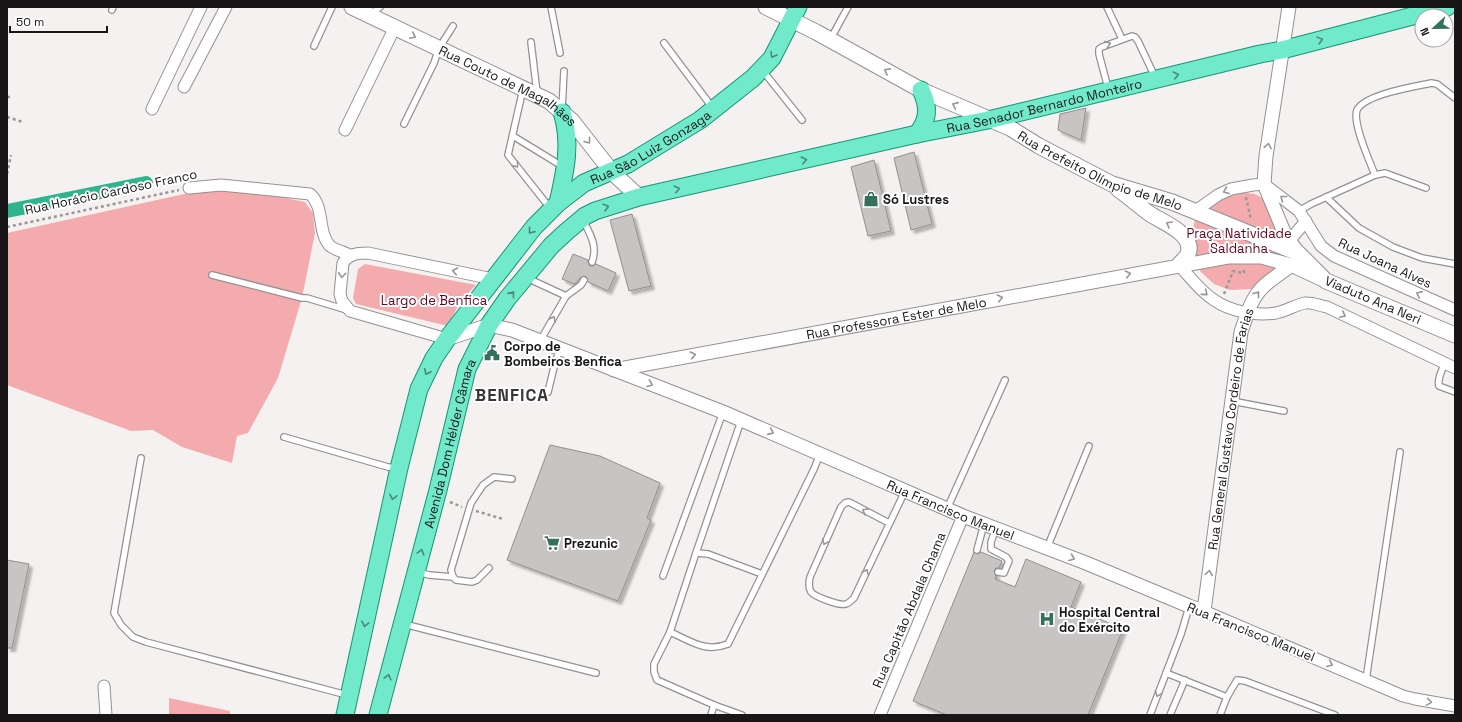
<svg xmlns="http://www.w3.org/2000/svg" width="1462" height="722" font-family="'Space Grotesk',sans-serif">
<style>
.green{fill:#f4abae}
.lines{fill:none;stroke-linecap:round;stroke-linejoin:round}
.canal{stroke:#2fb58d;stroke-width:14}
.building{fill:#c8c4c4;stroke:#948f8f;filter:url(#shadow)}
.service-casing{stroke:#959191;stroke-width:8}
.minor-casing{stroke:#959191;stroke-width:13}
.tertiary-casing{stroke:#959191;stroke-width:15}
.secondary-casing{stroke:#959191;stroke-width:17}
.primary-casing{stroke:#159675;stroke-width:19}
.path{stroke:#9a9797;stroke-width:2.5;stroke-dasharray:3 3;stroke-linecap:butt}
.service{stroke:#fff;stroke-width:5.5}
.minor{stroke:#fff;stroke-width:11}
.tertiary{stroke:#fff;stroke-width:13}
.secondary{stroke:#fff;stroke-width:15}
.primary{stroke:#71e9cb;stroke-width:17}
.oneway{stroke:#979696}
.oneway2{stroke:#498a7a}
.labels{text-anchor:middle;dominant-baseline:central;stroke-width:4;stroke-linejoin:round;paint-order:stroke}
.street-label{font-size:13px;fill:#181616;stroke:#fff}
.poi-label{font-size:13px;font-weight:bold;fill:#181616;stroke:#fff;text-anchor:start}
.park-label{font-size:13px;fill:#65051d;stroke:#fff}
.district-label{font-size:17px;font-weight:bold;letter-spacing:1px;fill:#393636;stroke:#fff}
</style>
<defs>
<filter id="shadow"><feDropShadow dx="3.5" dy="3.5" stdDeviation="1" flood-color="#0004"/></filter>
</defs>
<rect width="100%" height="100%" fill="#f6f1f1"/>
<g class="green">
<polygon points="234,187 305,202 313,213 315,233 302,298 278,378 248,433 237,436 232,463 182,447 153,430 131,431 7,385 7,233 207,189"/>
<polygon points="1240,192 1255,194 1271,203 1288,248 1284,264 1267,283 1252,289 1230,290 1214,284 1201,272 1195,264 1191,234 1196,217 1218,197"/>
<polygon points="365,264 476,285 460,302 448,326 356,304 353,298 358,269"/>
<polygon points="169,698 230,711 230,715 169,715"/>
</g>
<g class="lines">
<polyline class="canal" points="7,211 146,183"/>
</g>
<g class="building">
<polygon points="1086,108 1081,140 1058,130 1060,114"/>
<polygon points="914,152 932,224 911,230 894,158"/>
<polygon points="874,160 891,231 868,236 851,167"/>
<polygon points="632,214 651,286 629,291 610,220"/>
<polygon points="573,254 588,260 588,263 590,266 593,266 596,264 616,273 608,291 588,282 587,278 584,276 580,278 575,284 562,279"/>
<polygon points="550,445 600,456 660,483 647,518 651,520 618,601 507,560"/>
<polygon points="974,552 978,554 981,552 1002,561 999,568 996,568 994,571 996,576 995,579 1015,587 1026,559 1081,582 1071,607 1123,629 1088,715 947,715 913,701"/>
<polygon points="7,560 29,564 12,648 7,648"/>
</g>
<g class="lines">
<defs>
<g id="service">
<polyline points="551,7 560,53"/>
<polyline points="1107,7 1122,39"/>
<polyline points="112,10 113,7"/>
<polyline points="371,14 380,7"/>
<polyline points="830,40 848,7"/>
<polyline points="531,42 537,93"/>
<polyline points="664,43 712,107"/>
<polyline points="314,46 332,7"/>
<polyline points="763,71 802,120"/>
<polyline points="1108,88 1099,54 1099,49 1102,47 1132,36 1135,37 1138,41 1155,77"/>
<polyline points="523,89 508,155 550,208"/>
<polyline points="562,109 564,71"/>
<polyline points="404,124 434,63 439,48 453,26"/>
<polyline points="513,136 562,166"/>
<path d="M1375,175C1370,162 1352,123 1357,110C1365,94 1414,87 1431,83L1437,84L1455,98"/>
<polyline points="1326,197 1359,228 1393,247 1422,258 1455,264"/>
<polyline points="1299,211 1311,204 1375,175 1385,173 1426,188"/>
<path d="M583,220C590,234 598,246 592,262"/>
<polyline points="212,275 302,298 307,298 347,310"/>
<polyline points="527,278 566,296 581,285 584,280"/>
<polyline points="540,341 566,296"/>
<path d="M1445,363C1442,370 1437,379 1439,386L1455,392"/>
<polyline points="548,392 555,363 560,349"/>
<polyline points="1232,401 1284,411"/>
<polyline points="284,437 388,467 397,468"/>
<polyline points="141,458 114,613 121,625 133,637 146,642 347,695"/>
<polyline points="947,509 1005,380"/>
<path d="M889,523L849,502L845,503L841,507L810,577C809,582 808,587 811,592C815,597 840,606 846,604C849,603 852,600 854,598L905,491"/>
<polyline points="996,528 991,542 991,549 1006,557 1009,561 1004,573 998,572"/>
<polyline points="1047,548 1089,446"/>
<polyline points="977,550 984,524"/>
<polyline points="696,553 741,421"/>
<polyline points="489,568 477,580 472,582 456,580 453,577 451,570 471,503 483,485 494,477 512,479"/>
<polyline points="418,572 429,575 453,577"/>
<polyline points="663,576 723,412"/>
<polyline points="404,624 596,673"/>
<polyline points="670,632 696,553 708,554 762,574"/>
<polyline points="1166,673 1227,697"/>
<polyline points="1366,680 1400,452"/>
<polyline points="711,715 714,705"/>
<path d="M742,715L714,705L657,680L654,672V664L670,632C691,641 705,653 728,644L814,469L820,454"/>
<polyline points="1150,715 1181,634 1189,607"/>
<polyline points="1170,715 1185,680"/>
<polyline points="1220,715 1227,697 1237,680 1245,681 1335,715"/>
</g>
<g id="minor">
<polyline points="184,87 226,7"/>
<polyline points="152,109 201,7"/>
<polyline points="345,130 395,27"/>
<path d="M189,188L221,185L310,194C325,207 317,232 330,246C335,250 344,252 350,255"/>
<polyline points="1194,212 1218,195 1231,189 1253,185 1264,184 1299,211 1321,246 1334,256 1455,310"/>
<polyline points="1290,240 1306,221"/>
<path d="M1179,265C1190,277 1200,291 1214,300C1231,312 1256,316 1276,313C1286,311 1295,305 1305,303C1312,302 1320,306 1327,307L1455,368"/>
<path d="M447,339L350,311L342,301L340,294L343,263C349,254 357,253 368,253L493,279"/>
<polyline points="1204,611 1403,696 1415,699 1455,706"/>
<polyline points="104,686 106,715"/>
<polyline points="880,715 963,516"/>
</g>
<g id="tertiary">
<polyline points="1289,7 1266,156 1264,184 1284,232 1298,253"/>
<path id="s1" d="M447,339L489,325L512,330L723,412L963,516L1086,563L1189,606L1204,611L1241,332C1247,315 1251,297 1265,285C1274,277 1283,272 1291,265"/>
<path id="s2" d="M614,370L1228,257H1261L1291,265L1321,279"/>
</g>
<g id="secondary">
<path id="s3" d="M352,7L549,101L572,121L612,172L639,197"/>
<path id="s4" d="M766,7L816,32L921,90L1010,128L1039,146L1112,184L1172,202L1298,253L1326,281L1455,335"/>
<path d="M1118,189C1129,197 1139,206 1150,214C1162,222 1198,235 1187,256C1185,259 1181,262 1179,265"/>
</g>
<g id="primary">
<path d="M917,134C929,120 929,106 921,90"/>
<path d="M558,203C565,172 572,143 562,112"/>
<path id="s5" d="M345,715L399,468L419,389L434,358L447,339L534,227L558,203L584,183L628,164L700,120L753,78L772,58L798,7"/>
<path id="s6" d="M378,715L438,490L467,369L489,325L507,299L551,246L566,232L585,216L595,211L639,197L917,134L988,120L1260,54L1282,50L1447,7"/>
</g>
</defs>
<use href="#service" class="service-casing"/>
<use href="#minor" class="minor-casing"/>
<use href="#tertiary" class="tertiary-casing"/>
<use href="#secondary" class="secondary-casing"/>
<use href="#primary" class="primary-casing"/>
<g class="path">
<polyline points="7,97 13,97"/>
<polyline points="7,117 23,122"/>
<polyline points="7,174 11,155"/>
<polyline points="1246,197 1251,220"/>
<polyline points="7,227 179,190"/>
<polyline points="1224,294 1233,271 1244,273 1244,268"/>
<polyline points="450,502 462,507"/>
<polyline points="476,511 503,519"/>
</g>
<use href="#service" class="service"/>
<use href="#minor" class="minor"/>
<use href="#tertiary" class="tertiary"/>
<use href="#secondary" class="secondary"/>
<use href="#primary" class="primary"/>
</g>
<defs><path id="oneway-chevron" d="M-2-3.5L2.5 0L-2 3.5" fill="none" stroke-width="1.6" stroke-linecap="round" stroke-linejoin="round"/></defs>
<g class="oneway">
<use href="#oneway-chevron" transform="translate(413 36) rotate(25)"/>
<use href="#oneway-chevron" transform="translate(1108 44) rotate(-20)"/>
<use href="#oneway-chevron" transform="translate(887 71) rotate(-152)"/>
<use href="#oneway-chevron" transform="translate(955 105) rotate(-156)"/>
<use href="#oneway-chevron" transform="translate(588 141) rotate(53)"/>
<use href="#oneway-chevron" transform="translate(1268 146) rotate(-81)"/>
<use href="#oneway-chevron" transform="translate(516 165) rotate(52)"/>
<use href="#oneway-chevron" transform="translate(1226 191) rotate(159)"/>
<use href="#oneway-chevron" transform="translate(1283 198) rotate(-142)"/>
<use href="#oneway-chevron" transform="translate(1169 224) rotate(-150)"/>
<use href="#oneway-chevron" transform="translate(455 271) rotate(-168)"/>
<use href="#oneway-chevron" transform="translate(1128 274) rotate(-11)"/>
<use href="#oneway-chevron" transform="translate(342 275) rotate(95)"/>
<use href="#oneway-chevron" transform="translate(1205 293) rotate(41)"/>
<use href="#oneway-chevron" transform="translate(1257 294) rotate(-52)"/>
<use href="#oneway-chevron" transform="translate(1419 294) rotate(-156)"/>
<use href="#oneway-chevron" transform="translate(1000 298) rotate(-11)"/>
<use href="#oneway-chevron" transform="translate(1343 315) rotate(25)"/>
<use href="#oneway-chevron" transform="translate(553 319) rotate(-60)"/>
<use href="#oneway-chevron" transform="translate(693 355) rotate(-11)"/>
<use href="#oneway-chevron" transform="translate(650 384) rotate(21)"/>
<use href="#oneway-chevron" transform="translate(771 432) rotate(24)"/>
<use href="#oneway-chevron" transform="translate(865 511) rotate(-152)"/>
<use href="#oneway-chevron" transform="translate(825 542) rotate(114)"/>
<use href="#oneway-chevron" transform="translate(1072 558) rotate(21)"/>
<use href="#oneway-chevron" transform="translate(866 572) rotate(-65)"/>
<use href="#oneway-chevron" transform="translate(1209 573) rotate(-82)"/>
<use href="#oneway-chevron" transform="translate(1330 664) rotate(23)"/>
<use href="#oneway-chevron" transform="translate(1158 694) rotate(111)"/>
<use href="#oneway-chevron" transform="translate(1429 702) rotate(9)"/>
</g>
<g class="oneway2">
<use href="#oneway-chevron" transform="translate(1320 40) rotate(-15)"/>
<use href="#oneway-chevron" transform="translate(773 55) rotate(121)"/>
<use href="#oneway-chevron" transform="translate(1176 75) rotate(-13)"/>
<use href="#oneway-chevron" transform="translate(804 160) rotate(-13)"/>
<use href="#oneway-chevron" transform="translate(677 189) rotate(-13)"/>
<use href="#oneway-chevron" transform="translate(606 207) rotate(-17)"/>
<use href="#oneway-chevron" transform="translate(531 231) rotate(129)"/>
<use href="#oneway-chevron" transform="translate(512 294) rotate(-51)"/>
<use href="#oneway-chevron" transform="translate(427 372) rotate(115)"/>
<use href="#oneway-chevron" transform="translate(393 497) rotate(102)"/>
<use href="#oneway-chevron" transform="translate(421 552) rotate(-75)"/>
<use href="#oneway-chevron" transform="translate(365 624) rotate(102)"/>
<use href="#oneway-chevron" transform="translate(388 677) rotate(-76)"/>
</g>
<defs>
<symbol id="shop-bare" viewBox="-9 -9 18 18"><path d="M-5-2.5h2.3a2.7 3.5 0 0 1 5.4 0H5L5.5 6h-11ZM-1.5-2.5h3a1.5 2.3 0 0 0-3 0Z" fill="#34705b" stroke="#fff" stroke-width="2.5" paint-order="stroke"/></symbol>
<symbol id="civic-bare" viewBox="-9 -9 18 18"><path d="M-.6-6.5H3V-4.5H.6V-3L4-1V1h2V6H-6V1h2V-1L-.6-3ZM-1.2 2.5V6h2.4V2.5Z" fill="#34705b" stroke="#fff" stroke-width="2.5" paint-order="stroke"/></symbol>
<symbol id="supermarket-bare" viewBox="-9 -9 18 18"><path d="M-6-5.5h2.5l.6 2H6L4.5 2H-2.5L-4.4-4H-6ZM-1.5 3.2a1.3 1.3 0 1 0 .1 0ZM3 3.2a1.3 1.3 0 1 0 .1 0Z" fill="#34705b" stroke="#fff" stroke-width="2.5" paint-order="stroke"/></symbol>
<symbol id="hospital-bare" viewBox="-9 -9 18 18"><path d="M-5-5h3v3.5h4V-5h3V5h-3V1.5h-4V5h-3Z" fill="#34705b" stroke="#fff" stroke-width="2.5" paint-order="stroke"/></symbol>
</defs>
<g fill-rule="evenodd">
<use href="#shop-bare" x="860" y="188" width="22" height="22"/>
<use href="#civic-bare" x="481" y="342" width="22" height="22"/>
<use href="#supermarket-bare" x="541" y="532" width="22" height="22"/>
<use href="#hospital-bare" x="1036" y="608" width="22" height="22"/>
</g>
<g class="labels">
<g class="street-label">
<text stroke="none"><textPath href="#s3" startOffset="175">Rua Couto de Magalhães</textPath></text>
<text stroke="none"><textPath href="#s6" startOffset="1025">Rua Senador Bernardo Monteiro</textPath></text>
<text stroke="none"><textPath href="#s5" startOffset="676">Rua São Luiz Gonzaga</textPath></text>
<text stroke="none"><textPath href="#s4" startOffset="373">Rua Prefeito Olímpio de Melo</textPath></text>
<text transform="translate(111 192) rotate(-12)">Rua Horácio Cardoso Franco</text>
<text transform="translate(1385 263) rotate(25)">Rua Joana Alves</text>
<text transform="translate(1373 300) rotate(23)">Viaduto Ana Neri</text>
<text stroke="none"><textPath href="#s2" startOffset="287">Rua Professora Ester de Melo</textPath></text>
<text stroke="none"><textPath href="#s1" startOffset="999">Rua General Gustavo Cordeiro de Farias</textPath></text>
<text stroke="none"><textPath href="#s6" startOffset="281">Avenida Dom Hélder Câmara</textPath></text>
<text stroke="none"><textPath href="#s1" startOffset="542">Rua Francisco Manuel</textPath></text>
<text transform="translate(909 610) rotate(-67)">Rua Capitão Abdala Chama</text>
<text transform="translate(1251 632) rotate(22)">Rua Francisco Manuel</text>
</g>
<g class="poi-label">
<text x="883" y="199">Só Lustres</text>
<text x="504" y="346">Corpo de<tspan x="504" dy="15">Bombeiros Benfica</tspan></text>
<text x="564" y="543">Prezunic</text>
<text x="1059" y="612">Hospital Central<tspan x="1059" dy="15">do Exército</tspan></text>
</g>
<g class="park-label">
<text x="1239" y="233">Praça Natividade<tspan x="1239" dy="15">Saldanha</tspan></text>
<text x="434" y="300">Largo de Benfica</text>
</g>
<g class="district-label">
<text x="512" y="395">BENFICA</text>
</g>
</g>
<rect width="1462" height="722" fill="none" stroke="#181616" stroke-width="16"/>
<g transform="translate(1434 28) rotate(248)"><circle r="19" fill="#ffffff" stroke="#a3a2a2"/>
<path d="M0-3L7 15L0 10L-7 15Z" fill="#34705b"/>
<text y="-6" font-size="11" font-weight="bold" text-anchor="middle" fill="#181616">N</text>
</g>
<path d="M10 26v6h97v-6" fill="none" stroke="#181616" stroke-width="2"/>
<text x="16" y="26" font-size="12" fill="#181616" stroke="#ffffff" stroke-width="3" paint-order="stroke">50 m</text>
</svg>
